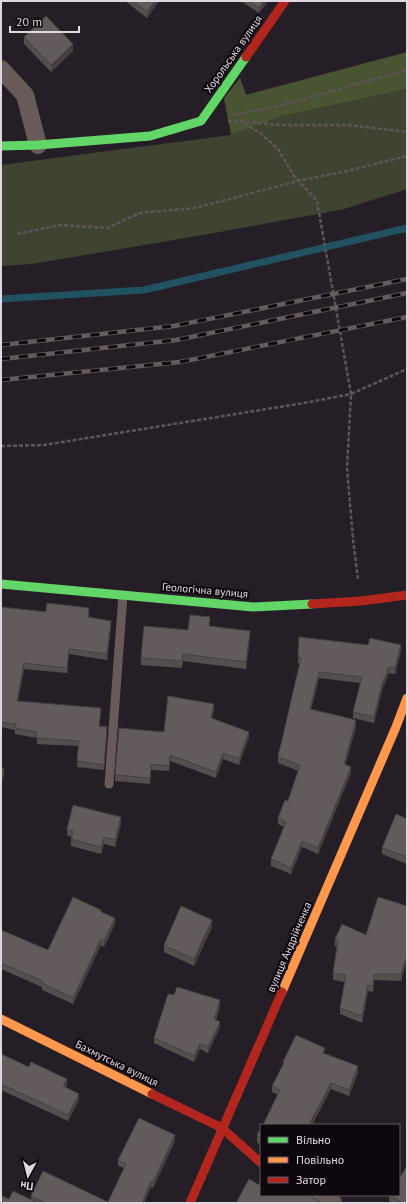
<svg xmlns="http://www.w3.org/2000/svg" width="408" height="1204" font-family="'PT Sans',sans-serif">
<style>
.green{fill:#3e4430}
.forest{fill:#495433}
.lines{fill:none;stroke-linecap:round;stroke-linejoin:round}
.stream{stroke:#215262;stroke-width:7}
.path{stroke:#5f5558;stroke-width:2.5;stroke-dasharray:4 2;stroke-linecap:butt}
.lane{stroke:#675a58;stroke-width:9}
.street{stroke:#675a58;stroke-width:18}
.fast{stroke:#63d668;stroke-width:9}
.slow{stroke:#ff974d;stroke-width:9}
.jam{stroke:#b3261e;stroke-width:9}
.rail-casing{stroke:#655a5d;stroke-width:4.5}
.rail{stroke:#0e070e;stroke-width:3;stroke-dasharray:9;stroke-linecap:butt}
.wall{fill:#554e4e}
.shaded-wall{fill:#454040}
.building{fill:#635b5b;stroke:#454040}
.labels{text-anchor:middle;dominant-baseline:central;stroke-width:4;stroke-linejoin:round;paint-order:stroke}
.street-label{font-size:11px;fill:#e1d7e1;stroke:#0e070e}
</style>
<rect width="100%" height="100%" fill="#261e26"/>
<polygon class="green" points="407,89 407,189 344,209 209,234 32,264 1,266 1,165 231,135 283,116"/>
<polygon class="forest" points="407,52 407,89 283,116 231,135 224,98 240,78 246,95"/>
<g class="lines">
<polyline class="stream" points="1,299 144,290 407,228"/>
<g class="path">
<polyline points="233,115 275,107 407,70"/>
<polyline points="228,121 240,121 278,125 350,125 407,132"/>
<polyline points="17,234 60,225 107,228 140,213 195,208 298,181 347,171 407,156"/>
<polyline points="1,446 44,445 304,403 351,394 317,201 294,176 278,149 260,133 240,121"/>
<polyline points="358,579 353,539 347,468 351,394 407,369"/>
</g>
<polyline class="lane" points="109,784 123,595"/>
<g class="street">
<polyline points="1,69 25,95 38,145"/>
<polyline points="319,1195 333,1203"/>
</g>
<g class="fast">
<polyline points="1,146 38,145 150,136 201,121 246,57"/>
<polyline points="1,584 253,607 312,604"/>
</g>
<g class="slow">
<polyline points="282,992 396,727 407,698"/>
<polyline points="1,1019 152,1094"/>
</g>
<g class="jam">
<polyline points="246,57 285,1"/>
<polyline points="312,604 361,601 407,595"/>
<polyline points="152,1094 222,1128 261,1163"/>
<polyline points="190,1203 282,992"/>
</g>
<defs>
<g id="rail">
<polyline points="1,345 174,326 407,279"/>
<polyline points="1,359 176,340 407,293"/>
<polyline points="1,380 180,362 407,317"/>
</g>
</defs>
<use href="#rail" class="rail-casing"/>
<use href="#rail" class="rail"/>
</g>
<g class="wall">
<polygon points="125,1 159,1 147,18"/>
<polygon points="241,1 268,1 259,13"/>
<polygon points="24,37 73,51 51,72 24,44"/>
<polygon points="1,607 46,612 89,613 89,618 111,626 107,660 69,654 67,673 24,669 18,701 101,714 99,726 107,733 104,770 77,767 79,746 37,744 37,738 15,734 15,730 1,727"/>
<polygon points="210,624 209,626 250,638 246,669 183,661 182,668 141,665 141,658 188,630"/>
<polygon points="401,651 395,674 389,673 382,690 374,723 353,718 353,712 360,683 319,678 311,709 356,727 345,765 351,773 318,854 302,847 291,874 271,866 271,859 284,827 278,824 278,818 288,801 299,771 278,763 278,757 300,664 298,663 298,657"/>
<polygon points="214,709 212,718 249,737 239,765 223,759 216,778 170,761 169,771 151,770 150,784 115,781 115,775 164,732"/>
<polygon points="407,819 407,864 382,854 382,848"/>
<polygon points="121,824 115,847 104,844 101,854 71,846 71,839 72,837 67,835 67,829"/>
<polygon points="407,906 401,981 374,980 373,992 368,991 362,1023 340,1014 340,1008 345,982 333,980 333,973 337,947 335,946 335,939 366,935"/>
<polygon points="101,912 115,924 104,947 101,945 73,1004 42,990 42,987 1,969 1,930 48,950"/>
<polygon points="212,927 194,966 164,952 164,945"/>
<polygon points="220,1006 216,1020 220,1027 208,1053 200,1049 194,1062 154,1043 154,1038"/>
<polygon points="1,1054 67,1085 66,1087 79,1100 68,1121 1,1090"/>
<polygon points="325,1054 358,1073 349,1096 331,1089 312,1125 263,1125 278,1095 272,1092 272,1086 283,1065 283,1062"/>
<polygon points="261,1128 261,1146 257,1142 257,1135"/>
<polygon points="175,1141 153,1188 151,1187 144,1203 1,1203 9,1199 31,1200 31,1196 108,1202 124,1168 118,1166 118,1160"/>
<polygon points="389,1195 399,1195 407,1203 392,1203 389,1201"/>
</g>
<g class="shaded-wall">
<polygon points="155,1 159,1 147,18 147,12"/>
<polygon points="264,1 268,1 259,13 259,8"/>
<polygon points="73,44 73,51 51,72 51,65"/>
<polygon points="111,621 111,626 107,660 107,654"/>
<polygon points="250,631 250,638 246,669 246,662"/>
<polygon points="401,645 401,651 395,674 395,668"/>
<polygon points="69,649 69,654 67,673 67,668"/>
<polygon points="24,663 24,669 17,706 17,701"/>
<polygon points="389,667 389,673 382,690 374,723 374,717 382,684"/>
<polygon points="319,672 319,678 310,715 310,709"/>
<polygon points="214,704 214,709 211,724 211,718"/>
<polygon points="356,720 356,727 344,770 344,764"/>
<polygon points="249,732 249,737 239,765 239,759"/>
<polygon points="223,753 223,759 216,778 216,772"/>
<polygon points="351,767 351,773 318,854 318,848"/>
<polygon points="4,769 4,776 1,784 1,777"/>
<polygon points="121,817 121,824 115,847 115,840"/>
<polygon points="104,837 104,844 101,854 101,847"/>
<polygon points="302,841 302,847 291,874 291,868"/>
<polygon points="115,918 115,924 104,947 104,941"/>
<polygon points="212,920 212,927 194,966 194,959"/>
<polygon points="101,939 101,945 73,1004 73,998"/>
<polygon points="407,955 407,961 401,981 401,974"/>
<polygon points="374,974 374,980 373,992 373,986"/>
<polygon points="368,985 368,991 362,1023 362,1016"/>
<polygon points="220,1000 220,1006 214,1025 214,1019"/>
<polygon points="220,1022 220,1027 208,1053 208,1047"/>
<polygon points="200,1044 200,1049 194,1062 194,1056"/>
<polygon points="358,1066 358,1073 349,1096 349,1090"/>
<polygon points="67,1079 67,1085 63,1092 63,1086"/>
<polygon points="331,1083 331,1089 312,1125 309,1125"/>
<polygon points="79,1094 79,1100 68,1121 68,1115"/>
<polygon points="175,1135 175,1141 153,1188 153,1182"/>
<polygon points="151,1181 151,1187 144,1203 142,1203"/>
</g>
<g class="building">
<polygon points="133,1 155,1 147,12"/>
<polygon points="249,1 264,1 259,8"/>
<polygon points="46,16 73,44 51,65 24,37"/>
<polygon points="47,603 89,608 88,617 111,621 107,654 69,649 67,668 24,663 17,701 101,708 99,726 107,727 104,765 77,761 79,741 37,738 37,732 15,728 16,724 1,722 1,607 46,612"/>
<polygon points="190,615 210,617 209,626 250,631 246,662 183,654 182,661 141,658 144,626 188,630"/>
<polygon points="299,637 368,645 370,638 401,645 395,668 389,667 382,684 374,717 353,712 362,677 319,672 310,709 356,720 344,764 351,767 318,848 302,841 291,868 271,859 286,822 278,818 285,800 288,801 300,765 278,757 301,658 298,657"/>
<polygon points="168,696 214,704 211,718 249,732 239,759 223,753 216,772 170,755 169,766 151,764 150,778 115,775 119,728 164,732"/>
<polygon points="1,768 4,769 1,777"/>
<polygon points="73,805 121,817 115,840 104,837 101,847 71,839 73,831 67,829"/>
<polygon points="396,814 407,819 407,857 382,848"/>
<polygon points="73,897 101,910 101,912 115,918 104,941 101,939 73,998 42,983 43,981 1,963 1,930 48,950"/>
<polygon points="378,897 407,906 407,955 401,974 374,974 373,986 368,985 362,1016 340,1008 346,975 333,973 338,941 335,939 342,924 366,935"/>
<polygon points="181,906 212,920 194,959 164,945"/>
<polygon points="177,987 220,1000 214,1019 220,1022 208,1047 200,1044 194,1056 154,1038 168,994 174,995"/>
<polygon points="296,1035 325,1048 323,1053 358,1066 349,1090 331,1083 309,1125 263,1125 280,1090 272,1086 284,1063 283,1062"/>
<polygon points="1,1054 29,1067 31,1062 67,1079 63,1086 79,1094 68,1115 1,1084"/>
<polygon points="139,1118 175,1135 153,1182 151,1181 142,1203 46,1203 31,1196 43,1171 108,1202 126,1164 118,1160"/>
<polygon points="261,1128 261,1139 257,1135"/>
<polygon points="407,1166 407,1203 403,1203 390,1195 399,1195 399,1179"/>
<polygon points="249,1179 261,1186 261,1195 278,1195 280,1196 281,1195 311,1195 313,1198 322,1203 236,1203"/>
<polygon points="13,1191 38,1203 1,1203 1,1196 9,1199"/>
</g>
<g class="labels">
<g class="street-label">
<text transform="translate(233 54) rotate(-55)">Хорольська вулиця</text>
<text transform="translate(205 590) rotate(5)">Геологічна вулиця</text>
<text transform="translate(289 947) rotate(-67)">вулиця Андрійченка</text>
<text transform="translate(117 1063) rotate(26)">Бахмутська вулиця</text>
</g>
</g>
<rect width="408" height="1204" fill="none" stroke="#e1d7e1" stroke-width="4"/>
<rect x="260" y="1124" width="140" height="72" fill="#0e070e" stroke="#625a62"/>
<rect x="268" y="1137" width="20" height="6" fill="#63d668" stroke="#625a62"/>
<text x="296" y="1144" font-size="12" fill="#e1d7e1">Вільно</text>
<rect x="268" y="1157" width="20" height="6" fill="#ff974d" stroke="#625a62"/>
<text x="296" y="1164" font-size="12" fill="#e1d7e1">Повільно</text>
<rect x="268" y="1177" width="20" height="6" fill="#b3261e" stroke="#625a62"/>
<text x="296" y="1184" font-size="12" fill="#e1d7e1">Затор</text>
<g transform="translate(28 1176) rotate(187)" stroke="#0e070e" stroke-width="3" paint-order="stroke">
<path d="M0-3L7 15L0 10L-7 15Z" fill="#e1d7e1"/>
<text y="-6" font-size="11" font-weight="bold" text-anchor="middle" fill="#e1d7e1">Пн</text>
</g>
<path d="M10 26v6h69v-6" fill="none" stroke="#e1d7e1" stroke-width="2"/>
<text x="16" y="26" font-size="12" fill="#e1d7e1" stroke="#0e070e" stroke-width="3" paint-order="stroke">20 m</text>
</svg>
